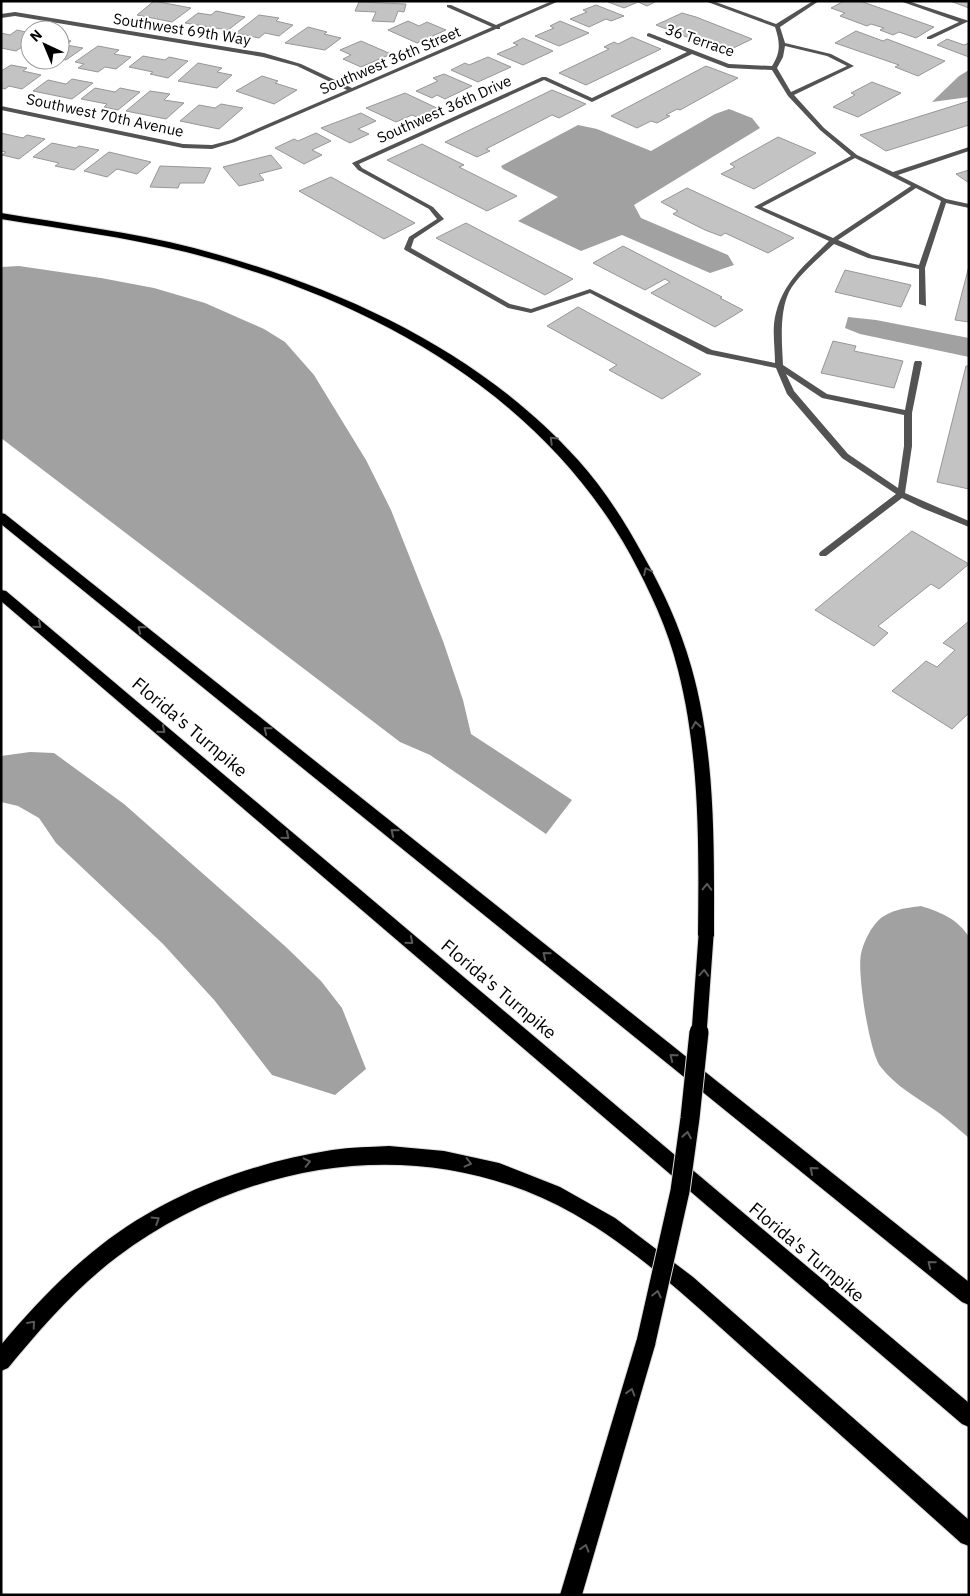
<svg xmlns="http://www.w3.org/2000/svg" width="970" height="1596" font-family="'IBM Plex Sans',sans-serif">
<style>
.water{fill:#a1a1a1}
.building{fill:#c3c3c3;stroke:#979797}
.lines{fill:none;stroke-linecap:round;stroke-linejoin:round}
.motorway-casing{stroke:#dbdbdb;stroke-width:2}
.minor{fill:#535353;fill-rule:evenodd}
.motorway{fill:#000;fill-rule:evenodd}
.motorway-bridge-far1-casing{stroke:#dbdbdb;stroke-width:17;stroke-linecap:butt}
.motorway-bridge-casing{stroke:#dbdbdb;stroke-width:21;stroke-linecap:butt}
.motorway-bridge-far1{stroke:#000;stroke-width:15}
.motorway-bridge{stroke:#000;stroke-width:19}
.oneway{stroke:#595959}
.labels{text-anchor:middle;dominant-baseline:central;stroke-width:4;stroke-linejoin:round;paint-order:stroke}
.far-street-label{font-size:15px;fill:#000;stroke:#fff}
.street-label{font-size:18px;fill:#000;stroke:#fff}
</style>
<rect width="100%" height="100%" fill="#fff"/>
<g class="water">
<polygon points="969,70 969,97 932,102 959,76"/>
<polygon points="729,109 752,118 760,128 634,205 641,218 728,255 734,265 710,273 622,235 581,251 518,221 558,197 503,169 501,166 578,125 597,129 651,151 715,114"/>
<polygon points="19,266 101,278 154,288 205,303 264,329 285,342 314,375 366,460 391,510 443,641 463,700 471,734 572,800 546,834 430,755 400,742 1,438 1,267"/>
<polygon points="848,317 876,320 969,338 969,357 860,334 845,328"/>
<polygon points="30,752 54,753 124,804 286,947 321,981 342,1008 366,1069 335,1095 272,1075 215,1001 163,944 56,843 39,818 18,806 1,802 1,756"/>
<path d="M921,906C940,912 958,919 969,937V1138C959,1130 950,1121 939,1113C918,1098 896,1087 880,1066C869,1050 857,973 861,954C863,944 869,931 876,923C887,910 905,908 921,906Z"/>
</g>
<g class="building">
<polygon points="154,1 191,8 172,22 137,15"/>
<polygon points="657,1 647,6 638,2 624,8 608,2"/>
<polygon points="844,1 860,1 934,27 916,38 899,32 893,35 880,30 884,28 871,24 867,26 840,16 845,13 831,8"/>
<polygon points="950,1 969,1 969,8"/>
<polygon points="359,2 406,4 404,12 398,11 394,22 372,21 376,12 355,11"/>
<polygon points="596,5 624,16 611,21 606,19 589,27 570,19 587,12 583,10"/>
<polygon points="216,11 245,17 228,30 185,23 198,13 211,15"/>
<polygon points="682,13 696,17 752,39 725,52 656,25"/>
<polygon points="259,15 279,18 276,21 293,25 279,36 265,33 259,38 236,33"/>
<polygon points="408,21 419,26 427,22 446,30 417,43 388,30"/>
<polygon points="560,21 589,33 559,46 535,36 554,28 550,26"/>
<polygon points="308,27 327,32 324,34 341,38 325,50 285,43"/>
<polygon points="17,30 30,33 30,42 16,51 1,48 1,33 10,35"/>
<polygon points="856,31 883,41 887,39 945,61 918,76 895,67 899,65 835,43"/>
<polygon points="632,37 661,49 586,85 559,73 609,49 604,47 614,42 618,44"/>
<polygon points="523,38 553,51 523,65 497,54 518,45 513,43"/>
<polygon points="60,39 71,41 66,45 83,48 66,60 60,59"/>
<polygon points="947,39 964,45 969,43 969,57 937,45"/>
<polygon points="361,41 391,54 361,67 343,59 351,55 340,50"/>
<polygon points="98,46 119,50 114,54 131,57 116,69 105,67 98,72 78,68 84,64 75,62"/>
<polygon points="143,56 165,60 169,57 188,61 168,78 150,74 153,72 129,67"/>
<polygon points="488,57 511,67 478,82 451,70 465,63 469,65"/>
<polygon points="198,63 222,68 217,72 232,75 217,88 178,81"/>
<polygon points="11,65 27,68 23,71 41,75 22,89 9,86 5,89 1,88 1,71"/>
<polygon points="706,66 738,78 680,110 677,109 666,115 670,116 657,123 651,121 637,128 611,116"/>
<polygon points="444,74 472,86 445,99 437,95 432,98 416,91 438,81 433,78"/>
<polygon points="262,76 278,81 275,83 297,90 274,104 236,91"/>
<polygon points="72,79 93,83 72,99 33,91 48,80 66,84"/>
<polygon points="872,82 901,93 858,117 833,107 855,95 851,93"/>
<polygon points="95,88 115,92 120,88 140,92 118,110 104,107 107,104 81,99"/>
<polygon points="552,90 586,104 559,118 552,115 486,149 490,151 477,157 445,142"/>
<polygon points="150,91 170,94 164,100 184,103 166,119 126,111"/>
<polygon points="405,93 439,109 419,118 412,115 396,122 366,108"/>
<polygon points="969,101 969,125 886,151 860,135"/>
<polygon points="221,104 243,108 219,129 180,121 199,105 215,108"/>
<polygon points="361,113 376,121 358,129 369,134 350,143 321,128"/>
<polygon points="1,133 23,138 27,135 45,139 19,159 2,155 6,152 1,151"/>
<polygon points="316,133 331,141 312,150 322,155 304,164 275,148 294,139 298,141"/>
<polygon points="778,137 816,153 754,189 721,174 735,167 730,164"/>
<polygon points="52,143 76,148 79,146 99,150 74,170 55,166 59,163 33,157"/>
<polygon points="422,144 464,165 459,167 517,196 487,211 387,160"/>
<polygon points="109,152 151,162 137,174 117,169 107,177 84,171"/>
<polygon points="271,155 282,168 259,174 264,180 239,186 223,167"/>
<polygon points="160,166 211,168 204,183 180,183 178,188 150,187"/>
<polygon points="969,170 969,183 956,174"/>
<polygon points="331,177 415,223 384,239 299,191"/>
<polygon points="687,188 794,238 768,253 725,233 721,236 705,230 673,214 678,211 661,202"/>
<polygon points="466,223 573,279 545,295 436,238"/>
<polygon points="623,246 722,297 720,298 743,310 715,327 651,293 670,282 665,279 645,290 593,263"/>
<polygon points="969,266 969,322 955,320"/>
<polygon points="845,270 911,285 901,307 835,292"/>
<polygon points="578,307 701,374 662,399 609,370 617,365 547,326"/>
<polygon points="833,341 856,346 854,351 903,361 894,388 821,373"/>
<polygon points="966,366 969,366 969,489 937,482"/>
<polygon points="912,531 969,564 939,589 931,584 878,626 888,633 874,646 815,610"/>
<polygon points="969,621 969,713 952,729 892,691 926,661 937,667 955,650 943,643"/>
</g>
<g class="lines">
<defs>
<g id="motorway">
<path d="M1,213C66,224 131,232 194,248C337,286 478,349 578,460C604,489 625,522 643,555C663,590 680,627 691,666C716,753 714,847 714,936L712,941L706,943L700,941L698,936C699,848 700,756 678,670C668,629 650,591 630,554C538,389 365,297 186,252C125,237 63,229 1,219Z"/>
<polygon points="1,513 5,514 969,1282 969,1305 962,1302 1,524"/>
<polygon points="1,590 6,591 969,1403 969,1427 962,1424 1,601"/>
<path d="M389,1146L444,1151L499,1163L560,1187L615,1218L693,1277L969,1520V1546L961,1543C891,1480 820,1417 750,1354C694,1304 639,1251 574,1214C427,1131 249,1158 117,1257C76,1288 41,1328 8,1368L1,1371V1345C31,1309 63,1275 100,1246C166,1194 250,1163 332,1150C351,1147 370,1147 389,1146Z"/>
<polygon points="646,1332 653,1335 656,1342 582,1595 560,1595 636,1342 639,1335"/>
</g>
</defs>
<use href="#motorway" class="motorway-casing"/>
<g class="minor">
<polygon points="552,1 559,1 500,27 500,29 496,29 235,142 212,149 183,148 1,110 1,106 183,144 212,145 231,140 347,90 297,66 263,57 15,16 1,18 1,14 15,12 264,53 301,64 352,88 492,27 447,7 447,5 451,5 496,25"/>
<path d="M705,1H713L776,24L813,1H819L780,27L785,43L831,54L854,66L794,95L824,128L857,155L893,172L969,147V151L898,175L946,199L969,204V208L946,203L925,268L926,306L919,304V269L868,258L834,244C820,257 798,275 789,292C779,313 782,343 783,365L827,394L905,410L914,363L915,361H921L922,363L912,413V446L905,493L969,521V527L922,508L902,498L826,556H820L819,554L820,552L896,494L842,458L787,394L776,368L707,354L590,293L531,313L508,308L405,250L404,249L409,237L437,219L429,209L358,170L352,163L542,77H546L592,98L687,52L647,36V34L649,33L729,64L772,66C781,52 780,42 775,27ZM785,46L827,56L847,66L791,92L777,68L783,57ZM692,54L728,68L772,70L788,96L820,130L851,156L754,207L829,241C803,267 779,285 774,324C773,336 775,350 775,363L712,350L590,289L531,309L510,304L411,248L414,239L444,219L433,207L362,168L359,164L544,80L592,102ZM855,158L911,186L833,238L762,207ZM916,188L941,201L919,265L872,255L838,240ZM786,374L822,398L904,415V446L898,488L848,454L794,391Z"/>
<polygon points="900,1 908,1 969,21 931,39 927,39 927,37 959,22"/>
</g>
<use href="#motorway" class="motorway"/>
<defs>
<polyline id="motorway-bridge-far1" points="699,1034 706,936"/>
<polyline id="motorway-bridge" points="646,1342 680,1191 690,1118 699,1032"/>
</defs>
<use href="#motorway-bridge-far1" class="motorway-bridge-far1-casing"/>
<use href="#motorway-bridge" class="motorway-bridge-casing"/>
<use href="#motorway-bridge-far1" class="motorway-bridge-far1"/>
<use href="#motorway-bridge" class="motorway-bridge"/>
</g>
<defs><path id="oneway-chevron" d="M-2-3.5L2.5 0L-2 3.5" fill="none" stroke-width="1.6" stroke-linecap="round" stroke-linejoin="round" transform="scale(1.25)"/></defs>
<g class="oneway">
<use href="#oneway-chevron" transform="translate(553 440) rotate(-136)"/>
<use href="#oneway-chevron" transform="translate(647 571) rotate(-115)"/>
<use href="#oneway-chevron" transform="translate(38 625) rotate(40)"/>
<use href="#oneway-chevron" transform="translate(141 629) rotate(-141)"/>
<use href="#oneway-chevron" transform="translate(696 725) rotate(-99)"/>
<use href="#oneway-chevron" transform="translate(162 730) rotate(40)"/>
<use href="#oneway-chevron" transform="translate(267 730) rotate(-141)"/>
<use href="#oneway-chevron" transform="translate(394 832) rotate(-141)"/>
<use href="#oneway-chevron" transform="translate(286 836) rotate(40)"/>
<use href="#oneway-chevron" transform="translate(707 887) rotate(-89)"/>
<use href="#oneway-chevron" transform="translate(410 941) rotate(40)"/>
<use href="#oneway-chevron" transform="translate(546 955) rotate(-141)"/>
<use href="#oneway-chevron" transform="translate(704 973) rotate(-86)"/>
<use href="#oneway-chevron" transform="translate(673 1057) rotate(-141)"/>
<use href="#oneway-chevron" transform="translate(687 1135) rotate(-81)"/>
<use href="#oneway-chevron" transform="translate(307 1162) rotate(-13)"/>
<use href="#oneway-chevron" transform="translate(468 1163) rotate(14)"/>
<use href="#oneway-chevron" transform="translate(813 1170) rotate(-141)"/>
<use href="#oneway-chevron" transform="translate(156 1220) rotate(-32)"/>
<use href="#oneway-chevron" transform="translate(931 1264) rotate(-141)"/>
<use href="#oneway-chevron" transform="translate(657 1294) rotate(-77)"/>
<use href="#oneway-chevron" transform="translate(32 1324) rotate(-49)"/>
<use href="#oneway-chevron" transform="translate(631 1392) rotate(-73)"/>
<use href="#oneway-chevron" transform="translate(585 1548) rotate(-73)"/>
</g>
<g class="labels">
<g class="far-street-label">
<text transform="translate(182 29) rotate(9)">Southwest 69th Way</text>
<text transform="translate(700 40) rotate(19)">36 Terrace</text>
<text transform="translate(390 60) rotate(-23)">Southwest 36th Street</text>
<text transform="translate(444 109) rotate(-24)">Southwest 36th Drive</text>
<text transform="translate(105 115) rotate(12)">Southwest 70th Avenue</text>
</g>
<g class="street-label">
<text transform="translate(190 727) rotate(40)">Florida's Turnpike</text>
<text transform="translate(499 989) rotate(40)">Florida's Turnpike</text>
<text transform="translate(807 1252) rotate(40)">Florida's Turnpike</text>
</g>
</g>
<rect width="970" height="1596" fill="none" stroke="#000000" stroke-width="5"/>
<g transform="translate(45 45) rotate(316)"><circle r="24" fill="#ffffff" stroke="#999999"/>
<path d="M0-4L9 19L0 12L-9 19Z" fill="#000000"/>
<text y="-8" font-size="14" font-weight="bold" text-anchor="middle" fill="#000000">N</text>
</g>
</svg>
